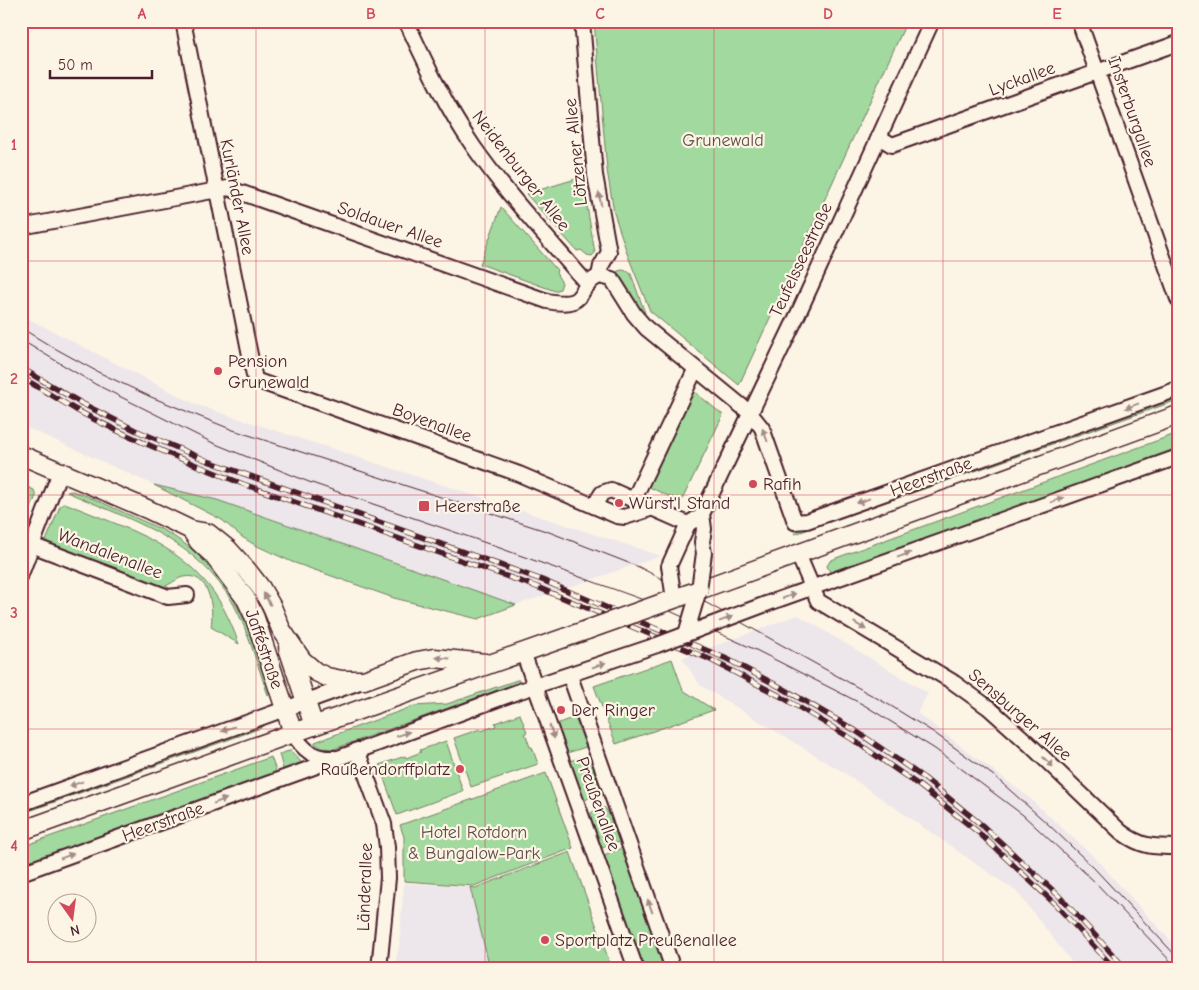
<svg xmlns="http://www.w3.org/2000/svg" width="1199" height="990" font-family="'Comic Neue',sans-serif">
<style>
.built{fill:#ede6ea}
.green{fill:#a1d99e;stroke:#767c64}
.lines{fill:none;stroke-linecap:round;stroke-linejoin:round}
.minor-casing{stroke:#4a1f2b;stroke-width:18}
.major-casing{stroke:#4a1f2b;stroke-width:21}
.minor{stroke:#fcf5e5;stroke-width:14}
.major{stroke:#fcf5e5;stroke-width:18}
.tram{stroke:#4a1f2b;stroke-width:1}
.rail-casing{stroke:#4a1f2b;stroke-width:5.5}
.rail{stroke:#fcf5e5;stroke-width:4;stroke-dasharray:11;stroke-linecap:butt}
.minor-bridge-casing{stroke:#4a1f2b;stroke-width:18;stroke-linecap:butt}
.major-bridge-casing{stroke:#4a1f2b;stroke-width:21;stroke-linecap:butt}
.minor-bridge{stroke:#fcf5e5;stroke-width:14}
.major-bridge{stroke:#fcf5e5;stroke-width:18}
.oneway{fill:#a38a88}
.grid{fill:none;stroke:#d1495b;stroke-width:1;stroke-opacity:0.55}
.poi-dot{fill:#d1495b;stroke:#fcf5e5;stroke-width:2}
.labels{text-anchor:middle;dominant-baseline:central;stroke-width:4.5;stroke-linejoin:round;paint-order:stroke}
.street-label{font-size:18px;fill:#4a1f2b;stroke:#fcf5e5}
.park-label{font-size:18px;fill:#604e48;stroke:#fcf5e5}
.poi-label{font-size:18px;fill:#4a1f2b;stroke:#fcf5e5;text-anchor:start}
.neatline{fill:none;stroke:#d1495b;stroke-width:2}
.grid-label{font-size:16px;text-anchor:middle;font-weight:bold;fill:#d1495b}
</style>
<rect width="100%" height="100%" fill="#fcf5e5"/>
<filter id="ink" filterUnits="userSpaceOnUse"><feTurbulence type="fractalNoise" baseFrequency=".02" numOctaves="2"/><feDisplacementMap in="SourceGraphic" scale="10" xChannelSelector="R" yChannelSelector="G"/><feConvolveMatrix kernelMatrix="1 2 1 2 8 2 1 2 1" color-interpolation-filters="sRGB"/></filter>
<g filter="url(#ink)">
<g class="built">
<polygon points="21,315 197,405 661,556 516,605 217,500 154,485 21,425"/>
<polygon points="798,615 928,693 917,713 1027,796 1092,855 1178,949 1178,969 1077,969 1017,892 846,774 700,685 682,658"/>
<polygon points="404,883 470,887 490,969 394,969 399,947"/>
</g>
<g class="green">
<polygon points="594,21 907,21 739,385 650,311 628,256 614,213 607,170"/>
<polygon points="582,177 595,253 592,256 587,255 581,250 577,251 526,194"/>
<polygon points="501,207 557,270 556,273 562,283 560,289 555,291 480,264"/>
<path d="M622,270L627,271L631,274L645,313L643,317C633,303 628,285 616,274L618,271Z"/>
<polygon points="690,388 723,415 681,502 645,485"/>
<polygon points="1178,396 1178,400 795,534 792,526"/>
<polygon points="1178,433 1178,451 831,574 827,566 830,561 836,558"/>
<polygon points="21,484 34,490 36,496 21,531"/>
<polygon points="154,485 217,500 516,605 478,619 394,598 292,562 255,545 242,537 222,520"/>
<path d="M72,491C93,497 112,508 132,516C144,522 158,527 170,534C233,572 249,628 270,693L268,695C257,665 249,633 234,605C197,539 132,521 67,492Z"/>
<path d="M65,503C112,523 167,539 202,578C220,597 230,620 239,644L211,627C214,609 210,571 183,577C175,579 170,586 161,587L52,546L46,541L60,506Z"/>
<polygon points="672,659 683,690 714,710 616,744 594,686"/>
<polygon points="517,680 519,680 518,683 334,749 322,748 315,744 315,742 414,706 447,704"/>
<polygon points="520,714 527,732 525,733 530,747 532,747 538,764 471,787 454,738 480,729 481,731 496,726 495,723"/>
<polygon points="575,717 586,747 567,753 556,724"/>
<polygon points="259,724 261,728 21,814 21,809"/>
<polygon points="446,741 463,791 397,815 379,765 405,756 406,758 421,752 420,750"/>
<polygon points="289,751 291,751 302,763 302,765 284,772 279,754"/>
<polygon points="589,755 603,794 593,795 584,801 570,761"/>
<polygon points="271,757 277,774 21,866 21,847"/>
<polygon points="546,773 573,848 474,886 404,881 404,837 400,825"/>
<polygon points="600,807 605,808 608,812 619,842 602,848 591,818 591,813"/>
<polygon points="622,848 665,969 643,969 604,855"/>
<polygon points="570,852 612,969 490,969 470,887 475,888"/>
</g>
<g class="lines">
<defs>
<g id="minor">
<polyline points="183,21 255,380 519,474 617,516 625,517 653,508"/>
<path d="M406,21C426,64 446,107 473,146C507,195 549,239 588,285"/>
<polyline points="582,21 595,175 609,252 601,266 599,276"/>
<polyline points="1079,21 1178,299"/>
<polyline points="879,137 892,145 1178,43"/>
<path d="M21,227L228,188L547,301C590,309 573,289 599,276"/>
<polyline points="599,276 612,279 634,314 646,328 750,413 762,428 795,522 807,521 1178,389"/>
<polyline points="634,499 695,370"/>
<polyline points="594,506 602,493 611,490 688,524"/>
<polyline points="21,541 168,597 187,595"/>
<path d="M798,554L818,601L953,682L989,708L1028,743L1121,832C1141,847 1153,847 1178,847"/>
<polyline points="669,566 688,524 696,519"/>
<polyline points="21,574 60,472"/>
<polyline points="701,575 704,553 702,542 704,529 702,514 798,314 932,21"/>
<polyline points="766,604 1178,457"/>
<polyline points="523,652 636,969"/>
<polyline points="570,676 673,969"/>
<path d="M293,733C303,750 314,759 334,758"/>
<polyline points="357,750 384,824 387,847 388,878 379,969"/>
<polyline points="21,804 357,683"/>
<polyline points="21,873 303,771 517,692 657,645"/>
</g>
<g id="major">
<polyline points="21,455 147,509 191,530 208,533 228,549 247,570 261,588 272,607 281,629 302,660 316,672 327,677 342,680 364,680 417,661 434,658 486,663"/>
<polyline points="191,530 199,542 213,555 246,599 255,618 293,733"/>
<polyline points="699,590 1178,415"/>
<polyline points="288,648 314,726"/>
<polyline points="21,831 293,733 587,630"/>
</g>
</defs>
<use href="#minor" class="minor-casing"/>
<use href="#major" class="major-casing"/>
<use href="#minor" class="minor"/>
<use href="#major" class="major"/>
<g class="tram">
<polyline points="21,328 49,345 98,372 151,397 233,430 549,532 639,567 694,596 891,706 933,732 994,776 1049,825 1094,868 1178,958"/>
<polyline points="21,340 95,384 213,443 309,482 472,538 652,603 756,650 864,705 935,749 1023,815 1095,882 1178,969"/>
</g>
<defs>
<g id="rail">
<polyline points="21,368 81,403 135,430 208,461 542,580 727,659 784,689 856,731 924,778 984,827 1059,896 1126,969"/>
<path d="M21,377C40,388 59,400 78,411C131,439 188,462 243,484L537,587L709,659L780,696L852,739L920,786L978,832L1055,904L1115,969"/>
</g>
</defs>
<use href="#rail" class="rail-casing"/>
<use href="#rail" class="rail"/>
<defs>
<g id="minor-bridge">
<polyline points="669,566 674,599"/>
<polyline points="686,634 699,590 701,575"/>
<polyline points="657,645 766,604"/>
</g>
<polyline id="major-bridge" points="587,630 699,590"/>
</defs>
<use href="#minor-bridge" class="minor-bridge-casing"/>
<use href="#major-bridge" class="major-bridge-casing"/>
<use href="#minor-bridge" class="minor-bridge"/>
<use href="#major-bridge" class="major-bridge"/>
</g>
<defs><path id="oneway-solid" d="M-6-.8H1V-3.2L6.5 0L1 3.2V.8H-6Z" transform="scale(1.25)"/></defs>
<g class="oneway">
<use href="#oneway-solid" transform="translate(600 199) rotate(-100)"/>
<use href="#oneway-solid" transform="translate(1132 406) rotate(160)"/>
<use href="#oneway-solid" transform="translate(765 435) rotate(-111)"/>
<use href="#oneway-solid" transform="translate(1057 500) rotate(-20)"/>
<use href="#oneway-solid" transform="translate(863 501) rotate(160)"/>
<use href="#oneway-solid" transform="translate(904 555) rotate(-20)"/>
<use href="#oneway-solid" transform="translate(789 596) rotate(-20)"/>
<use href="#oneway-solid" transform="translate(267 599) rotate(-120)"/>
<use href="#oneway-solid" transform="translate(726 619) rotate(-20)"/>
<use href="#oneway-solid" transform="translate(860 626) rotate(31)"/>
<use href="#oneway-solid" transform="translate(443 658) rotate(-177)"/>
<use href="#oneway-solid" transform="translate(599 665) rotate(-19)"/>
<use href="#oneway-solid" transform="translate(228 729) rotate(160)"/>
<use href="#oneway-solid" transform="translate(552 732) rotate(70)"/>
<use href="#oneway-solid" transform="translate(403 734) rotate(-20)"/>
<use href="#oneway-solid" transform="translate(1048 762) rotate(44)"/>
<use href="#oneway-solid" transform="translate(76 784) rotate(160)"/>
<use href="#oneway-solid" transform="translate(220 801) rotate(-20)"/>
<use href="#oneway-solid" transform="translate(67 856) rotate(-20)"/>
<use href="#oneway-solid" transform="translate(650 906) rotate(-110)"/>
</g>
</g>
<path class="grid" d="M256,21V969M485,21V969M714,21V969M943,21V969M21,261H1178M21,495H1178M21,729H1178"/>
<g class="poi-dot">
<circle cx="218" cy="371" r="5"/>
<circle cx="753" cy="484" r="5"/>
<circle cx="619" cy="503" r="5"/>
<rect x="418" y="500" width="12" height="12" rx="2.5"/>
<circle cx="561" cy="710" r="5"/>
<circle cx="460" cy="769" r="5"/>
<circle cx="545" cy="940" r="5"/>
</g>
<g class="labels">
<g class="street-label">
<text transform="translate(1022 79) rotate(-20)">Lyckallee</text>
<text transform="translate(1132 112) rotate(71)">Insterburgallee</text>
<text transform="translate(576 152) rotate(-96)">Lötzener Allee</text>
<text transform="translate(521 171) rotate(52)">Neidenburger Allee</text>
<text transform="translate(237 197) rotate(79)">Kurländer Allee</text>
<text transform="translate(390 225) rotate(19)">Soldauer Allee</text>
<text transform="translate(801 260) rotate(-65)">Teufelsseestraße</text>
<text transform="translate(432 423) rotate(20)">Boyenallee</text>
<text transform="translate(931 477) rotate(-20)">Heerstraße</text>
<text transform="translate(110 554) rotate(21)">Wandalenallee</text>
<text transform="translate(264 649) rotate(71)">Jafféstraße</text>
<text transform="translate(1020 715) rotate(41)">Sensburger Allee</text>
<text transform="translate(598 804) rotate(70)">Preußenallee</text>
<text transform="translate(163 822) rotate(-20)">Heerstraße</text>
<text transform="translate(365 887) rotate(-88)">Länderallee</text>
</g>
<g class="park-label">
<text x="723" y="140">Grunewald</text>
<text x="474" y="832">Hotel Rotdorn<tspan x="474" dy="21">&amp; Bungalow-Park</tspan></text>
</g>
<g class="poi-label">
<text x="228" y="361">Pension<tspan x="228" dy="21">Grunewald</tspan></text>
<text x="763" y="484">Rafih</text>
<text x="629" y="503">Würst'l Stand</text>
<text x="435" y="506">Heerstraße</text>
<text x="571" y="710">Der Ringer</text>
<text x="450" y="769" text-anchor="end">Raußendorffplatz</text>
<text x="555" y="940">Sportplatz Preußenallee</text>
</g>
</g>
<rect width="1199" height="990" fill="none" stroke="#fcf5e5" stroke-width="55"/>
<g transform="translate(72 918) rotate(166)"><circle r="24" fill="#fcf5e5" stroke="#b59f9b"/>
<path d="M0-4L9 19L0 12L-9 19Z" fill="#d1495b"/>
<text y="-8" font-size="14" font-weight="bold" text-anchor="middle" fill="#4a1f2b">N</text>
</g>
<path d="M50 70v8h102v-8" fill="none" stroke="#4a1f2b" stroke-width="2.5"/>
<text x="58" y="70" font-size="15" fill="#4a1f2b" stroke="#fcf5e5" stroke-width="4" paint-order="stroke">50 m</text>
<rect x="28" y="28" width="1144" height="934" class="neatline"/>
<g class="grid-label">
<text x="142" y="19">A</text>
<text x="371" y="19">B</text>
<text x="600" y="19">C</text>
<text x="828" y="19">D</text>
<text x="1057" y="19">E</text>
<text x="14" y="150">1</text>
<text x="14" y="384">2</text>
<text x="14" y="618">3</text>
<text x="14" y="851">4</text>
</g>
</svg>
